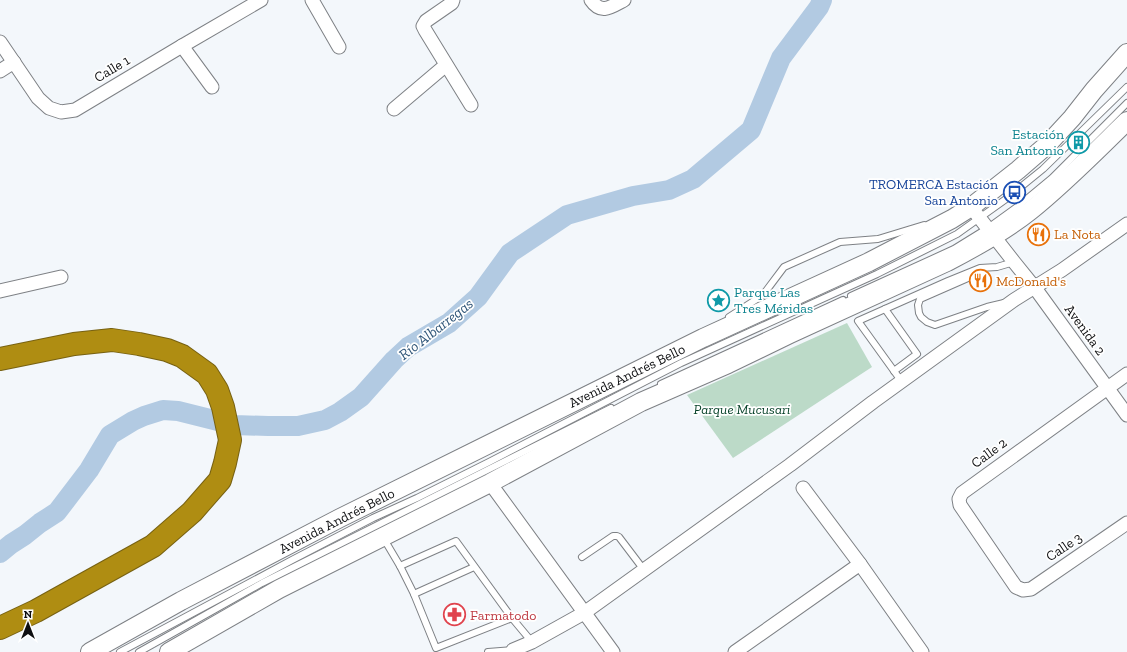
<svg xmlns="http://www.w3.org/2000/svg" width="1127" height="652" font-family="'Zilla Slab',serif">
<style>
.green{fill:#bcdac8}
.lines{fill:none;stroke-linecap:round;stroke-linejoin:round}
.river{stroke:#b2cae2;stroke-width:20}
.lane-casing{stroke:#7e8185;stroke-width:8}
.street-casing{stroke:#7e8185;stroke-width:15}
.secondary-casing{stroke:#7e8185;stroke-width:20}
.highway-casing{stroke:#776112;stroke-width:24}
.lane{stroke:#fff;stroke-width:6}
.street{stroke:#fff;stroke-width:13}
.secondary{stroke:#fff;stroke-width:18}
.highway{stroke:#af8d12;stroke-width:22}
.labels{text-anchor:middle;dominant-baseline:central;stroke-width:3.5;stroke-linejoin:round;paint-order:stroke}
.street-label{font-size:14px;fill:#0e0f11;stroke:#fff}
.culture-label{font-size:14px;fill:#0d838f;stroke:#fff;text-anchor:end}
.transit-label{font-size:14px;fill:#164399;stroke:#fff;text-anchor:end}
.food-label{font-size:14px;fill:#c56008;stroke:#fff;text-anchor:start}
.park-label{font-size:14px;font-style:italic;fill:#033f26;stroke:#fff}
.health-label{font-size:14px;fill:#be3a42;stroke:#fff;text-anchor:start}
.water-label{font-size:15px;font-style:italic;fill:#2f5578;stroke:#fff}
</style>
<rect width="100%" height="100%" fill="#f3f7fb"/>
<polygon class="green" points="847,323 872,367 733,458 687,395"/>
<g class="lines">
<polyline class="river" points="0,553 11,544 25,535 40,523 57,512 89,470 110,435 133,421 144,416 163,410 178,411 234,425 268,426 298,426 325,420 340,412 361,397 394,360 408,347 449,323 478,297 510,253 567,215 633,196 669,190 693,179 751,130 781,58 819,7 822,0"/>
<defs>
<g id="lane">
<polyline points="977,274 920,299 918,305 919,313 921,317 927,322 935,325 987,307 1004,303"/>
<polyline points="851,296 954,249 988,228 1017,207 1052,178 1127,103"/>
<polyline points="885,309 917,354 894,371"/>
<polyline points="729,317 763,295 784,267 840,242 878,239 924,225"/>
<polyline points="902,382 858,321 948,281 980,268 997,267 1014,262"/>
<polyline points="661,384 843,300"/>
<polyline points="384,539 400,566 414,594 436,648 512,618"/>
<polyline points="582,557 613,536 617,536 619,537 644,570"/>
<polyline points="400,566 456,541 512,618 532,642"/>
<polyline points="414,594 474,567"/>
<polyline points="120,652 292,560 373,518 417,498 489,462 681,363 877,274 957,234 1006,199 1043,169 1127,87"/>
<polyline points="139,652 262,583 611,408"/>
<polyline points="488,652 513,650"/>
</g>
<g id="street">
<polyline points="312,0 339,47"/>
<polyline points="453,0 452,3 426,21 423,26 425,30 471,105"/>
<path d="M591,0C601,15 611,7 624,0"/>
<polyline points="0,42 38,98 49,108 61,112 75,110 182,46 261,0"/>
<polyline points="182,46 212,87"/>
<polyline points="0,71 14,62"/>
<polyline points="394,109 446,65"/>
<polyline points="971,207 1014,262 1035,288 1127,415"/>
<polyline points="0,291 61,277"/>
<polyline points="1127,374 962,493 959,499 960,505 1016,587 1023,590 1031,589 1127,523"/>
<polyline points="490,483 613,652"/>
<polyline points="803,488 860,564 922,652"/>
<polyline points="513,650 532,642 584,613 790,465 873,402 1014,300 1062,270 1127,224"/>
<polyline points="735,652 860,564"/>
</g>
<g id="secondary">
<polyline points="90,652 181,601 340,518 703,338 869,262 952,219 971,207 1018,170 1048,144 1072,118 1094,90 1127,53"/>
<path d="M169,652L279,589L490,483L641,402L728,364L790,334L947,262C976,247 1005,231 1030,211C1065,183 1096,151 1127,121"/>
</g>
<polyline id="highway" points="0,359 74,344 112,340 139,344 167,350 182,356 207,374 217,390 223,407 230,440 225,463 220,480 192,512 153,546 36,611 0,628"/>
</defs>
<use href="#lane" class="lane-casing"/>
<use href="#street" class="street-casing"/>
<use href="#secondary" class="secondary-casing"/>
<use href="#highway" class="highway-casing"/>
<use href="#lane" class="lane"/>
<use href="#street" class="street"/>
<use href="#secondary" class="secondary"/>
<use href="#highway" class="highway"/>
</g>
<defs>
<symbol id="building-ring" viewBox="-11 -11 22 22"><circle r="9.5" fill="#fff" stroke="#0f9aa8" stroke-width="1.5"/><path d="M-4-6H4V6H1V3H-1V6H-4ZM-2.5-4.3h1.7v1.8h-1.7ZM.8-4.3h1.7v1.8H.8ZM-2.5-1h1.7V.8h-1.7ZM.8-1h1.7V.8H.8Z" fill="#0f9aa8"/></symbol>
<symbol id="bus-ring" viewBox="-11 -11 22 22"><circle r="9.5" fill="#fff" stroke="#1a4fb4" stroke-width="1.5"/><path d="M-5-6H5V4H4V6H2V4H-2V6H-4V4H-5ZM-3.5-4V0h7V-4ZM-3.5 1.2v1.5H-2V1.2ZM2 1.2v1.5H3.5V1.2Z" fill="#1a4fb4"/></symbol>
<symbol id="restaurant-ring" viewBox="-11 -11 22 22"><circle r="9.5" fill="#fff" stroke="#e8710a" stroke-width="1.5"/><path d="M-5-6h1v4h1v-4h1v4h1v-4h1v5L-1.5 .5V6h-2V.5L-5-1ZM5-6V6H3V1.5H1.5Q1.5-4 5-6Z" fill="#e8710a"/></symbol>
<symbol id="sight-ring" viewBox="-11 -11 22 22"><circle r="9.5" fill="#fff" stroke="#0f9aa8" stroke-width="1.5"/><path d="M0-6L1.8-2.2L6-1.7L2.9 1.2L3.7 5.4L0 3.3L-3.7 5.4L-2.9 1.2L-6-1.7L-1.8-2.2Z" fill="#0f9aa8"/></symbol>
<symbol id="pharmacy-ring" viewBox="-11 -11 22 22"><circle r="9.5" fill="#fff" stroke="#e0444e" stroke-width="1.5"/><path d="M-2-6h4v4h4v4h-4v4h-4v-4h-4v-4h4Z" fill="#e0444e"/></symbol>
</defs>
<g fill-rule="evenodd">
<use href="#building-ring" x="1066" y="130" width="25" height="25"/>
<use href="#bus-ring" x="1002" y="180" width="25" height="25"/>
<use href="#restaurant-ring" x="1026" y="222" width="25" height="25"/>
<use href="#restaurant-ring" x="968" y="268" width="25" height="25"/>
<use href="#sight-ring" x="706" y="288" width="25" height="25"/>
<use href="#pharmacy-ring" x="442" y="602" width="25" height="25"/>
</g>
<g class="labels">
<g class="street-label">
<text transform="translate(112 69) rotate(-31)">Calle 1</text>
<text transform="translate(1085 330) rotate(54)">Avenida 2</text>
<text transform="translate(627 376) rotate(-26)">Avenida Andrés Bello</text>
<text transform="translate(989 453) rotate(-36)">Calle 2</text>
<text transform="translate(337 521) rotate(-27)">Avenida Andrés Bello</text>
<text transform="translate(1064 547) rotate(-34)">Calle 3</text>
</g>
<g class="culture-label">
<text x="1064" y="134">Estación<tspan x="1064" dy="16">San Antonio</tspan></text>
<text x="734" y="292" text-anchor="start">Parque Las<tspan x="734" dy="16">Tres Méridas</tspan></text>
</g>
<g class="transit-label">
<text x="998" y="184">TROMERCA Estación<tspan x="998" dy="16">San Antonio</tspan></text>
</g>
<g class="food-label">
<text x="1054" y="234">La Nota</text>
<text x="996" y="281">McDonald's</text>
</g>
<g class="park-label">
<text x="742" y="409">Parque Mucusari</text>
</g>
<g class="health-label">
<text x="470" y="615">Farmatodo</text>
</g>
<g class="water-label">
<text transform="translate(436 329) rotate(-38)">Río Albarregas</text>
</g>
</g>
<g transform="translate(28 624)" stroke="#ffffff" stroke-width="3" paint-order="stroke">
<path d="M0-3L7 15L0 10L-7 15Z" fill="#0e0f11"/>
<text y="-6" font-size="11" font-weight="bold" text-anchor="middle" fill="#0e0f11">N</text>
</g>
</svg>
